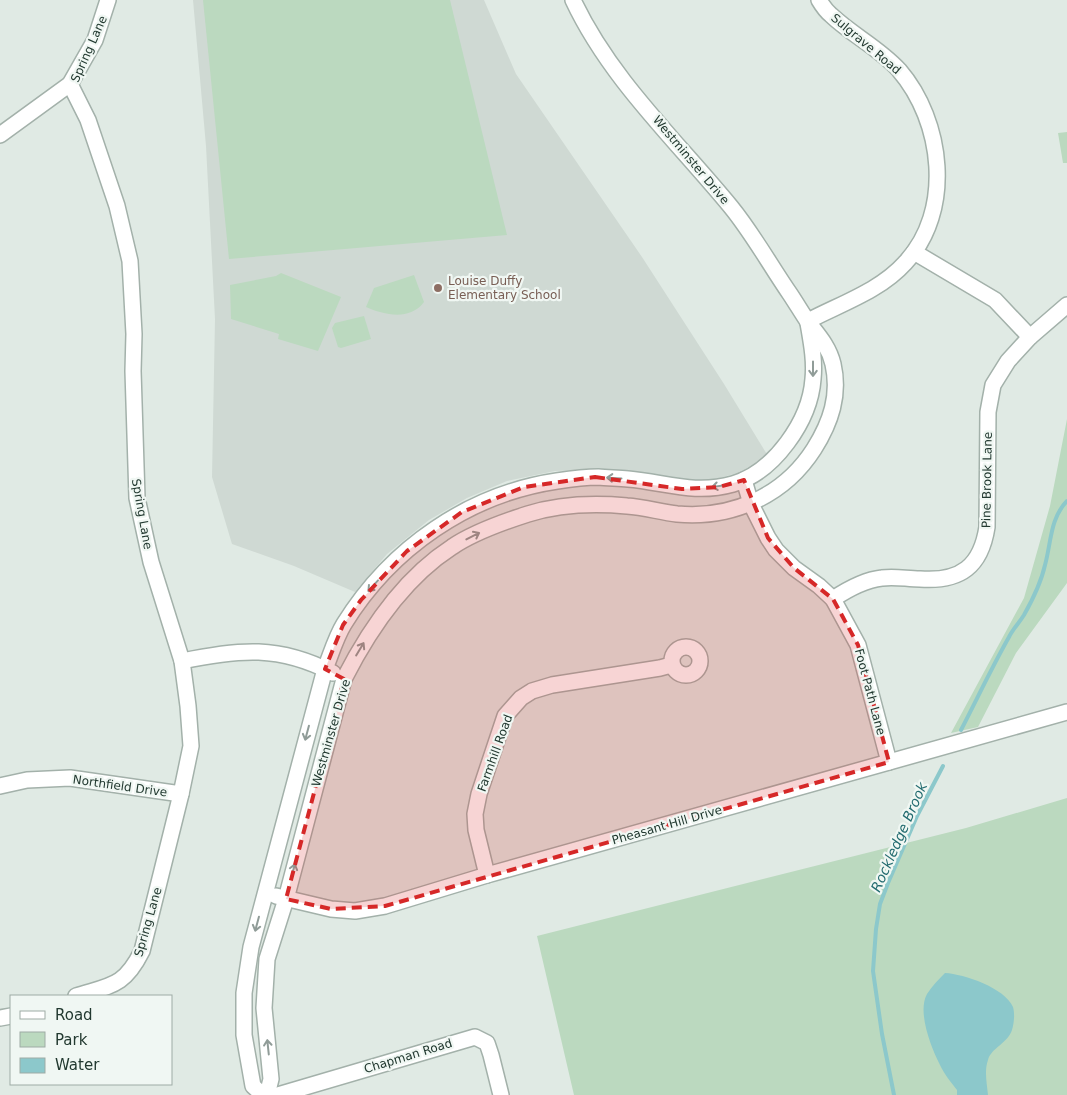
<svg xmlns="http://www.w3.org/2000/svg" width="1067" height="1095" font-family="'DejaVu Sans',sans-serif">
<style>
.built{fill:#cfd9d3}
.green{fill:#bbd9bf}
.water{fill:#8cc8cb}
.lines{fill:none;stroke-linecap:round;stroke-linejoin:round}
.stream{stroke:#8cc8cb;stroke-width:4}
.minor-casing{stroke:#a3b1aa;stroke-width:18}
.minor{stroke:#fff;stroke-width:15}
.oneway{stroke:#909c98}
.marked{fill:#d62828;fill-opacity:0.2;stroke:#d62828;stroke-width:4;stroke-dasharray:10 6;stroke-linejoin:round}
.education-dot{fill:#8d6e63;stroke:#f0f7f3;stroke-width:2}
.labels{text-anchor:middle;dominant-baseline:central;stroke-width:4.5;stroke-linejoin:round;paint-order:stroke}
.street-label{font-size:12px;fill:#223930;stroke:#f0f7f3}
.education-label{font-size:12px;fill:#785e54;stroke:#f0f7f3;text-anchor:start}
.water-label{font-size:14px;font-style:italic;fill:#226b6f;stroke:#f0f7f3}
</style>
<rect width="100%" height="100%" fill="#e0eae4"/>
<polygon class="built" points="193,0 484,0 516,74 642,257 724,384 768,456 744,471 709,481 694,482 610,470 585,470 555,471 507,481 467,498 429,520 387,554 355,592 294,566 232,544 212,477 215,319 206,146"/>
<g class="green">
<polygon points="203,0 450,0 507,235 229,259"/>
<polygon points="1067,132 1067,163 1063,163 1058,133"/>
<polygon points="281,273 341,297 318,351 278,339 279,334 231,319 230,285 276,276"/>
<path d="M414,275L424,302C410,321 384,315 366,307L374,288Z"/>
<polygon points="364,316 371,339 341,348 338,347 332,328 335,323"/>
<polygon points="1067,419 1067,583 1016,653 978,727 951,733 1024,598 1050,506"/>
<polygon points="1067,798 1067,1095 574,1095 537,936 966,828"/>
</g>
<path class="water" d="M945,973C964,974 1005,988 1013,1007C1015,1014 1014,1023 1012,1030C1008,1043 991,1048 988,1060C984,1071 987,1084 988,1095H957V1090C951,1082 944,1074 940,1065C931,1047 917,1012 927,994C932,986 939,979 945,973Z"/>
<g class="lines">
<g class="stream">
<path d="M961,730C977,699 992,667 1009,637C1013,629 1019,623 1024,615C1033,599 1041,583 1045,565C1051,544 1050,518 1067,501"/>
<polyline points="894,1095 882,1034 873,971 876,929 880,904 888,883 917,816 943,766"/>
</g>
<defs>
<g id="minor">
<path d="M70,84L88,120L117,206L130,261L134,334L133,371L137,498L151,562L182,661L188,706L191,746L181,794L142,951C124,987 111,985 76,996"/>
<polyline points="0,135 70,84 95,40 108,0"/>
<polyline points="914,252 995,300 1030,337"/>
<path d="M808,321C840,304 880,291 905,263C954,211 943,121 899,70C879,48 852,35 831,15C826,11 822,5 819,0"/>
<polyline points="744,480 751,504 768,538 776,550 794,568 819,586 833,599 858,645 889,762"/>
<path d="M833,599C848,589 864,580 882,578C895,576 907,579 920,579C961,582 981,566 987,527L988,412L993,385L1008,361L1030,337L1067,305"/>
<circle cx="686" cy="661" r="14"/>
<path d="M182,661C239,649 279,645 333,673"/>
<polyline points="0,786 27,780 70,778 181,794"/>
<polyline points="487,875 476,830 475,814 479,794 505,716 521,698 532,691 552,685 660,668 671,665"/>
<polyline points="276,896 331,909 355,911 385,906 487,875 1067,712"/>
<polyline points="0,1018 11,1016"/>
<path d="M263,1095L253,1086L244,1035V993L251,947L325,669C331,654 336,637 344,624C391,548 469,494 557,481C570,479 584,477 598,477C608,478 618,478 628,479C665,482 694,495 733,484C774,472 810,421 813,379C815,360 811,341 808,323"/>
<path d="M267,1095L271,1079L264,1008L267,959L286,899L344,679C370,628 404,578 452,547C474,532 503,522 528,514C560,504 594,503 627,506C644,507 660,512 677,514C732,519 784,496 814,449C831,422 840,395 833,364C829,347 819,336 808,322C802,313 796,303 790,294C770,265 753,234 731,207C676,140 610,79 573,0"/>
<polyline points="278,1095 475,1037 487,1043 491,1055 501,1095"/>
</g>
</defs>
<use href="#minor" class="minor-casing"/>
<use href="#minor" class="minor"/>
</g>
<defs><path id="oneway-shaft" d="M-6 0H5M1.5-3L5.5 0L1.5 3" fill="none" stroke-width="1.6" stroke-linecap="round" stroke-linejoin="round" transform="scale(1.25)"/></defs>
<g class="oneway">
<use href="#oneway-shaft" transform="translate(813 369) rotate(90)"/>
<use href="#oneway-shaft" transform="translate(614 478) rotate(-177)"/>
<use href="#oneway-shaft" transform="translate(719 486) rotate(172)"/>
<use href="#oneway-shaft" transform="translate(473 536) rotate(-27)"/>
<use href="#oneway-shaft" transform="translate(373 586) rotate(132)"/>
<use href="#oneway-shaft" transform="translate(360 649) rotate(-59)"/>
<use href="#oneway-shaft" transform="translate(307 733) rotate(105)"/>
<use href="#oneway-shaft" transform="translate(293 871) rotate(-75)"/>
<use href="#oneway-shaft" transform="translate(257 924) rotate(105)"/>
<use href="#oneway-shaft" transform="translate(268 1047) rotate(-96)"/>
</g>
<path class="marked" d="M595,477L682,489L719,487L744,480L768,538L794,568L833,599L858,645L889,762L385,906L331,909L286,899L344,679L325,669L343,625L361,600L407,551L462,512L524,487Z"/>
<circle class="education-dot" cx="438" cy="288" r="5"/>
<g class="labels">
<g class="street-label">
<text transform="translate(866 44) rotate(40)">Sulgrave Road</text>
<text transform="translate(89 49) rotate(-66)">Spring Lane</text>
<text transform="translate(691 160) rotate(50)">Westminster Drive</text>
<text transform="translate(987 480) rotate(-89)">Pine Brook Lane</text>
<text transform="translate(142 514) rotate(80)">Spring Lane</text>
<text transform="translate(870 692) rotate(75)">Foot Path Lane</text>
<text transform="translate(331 733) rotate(-74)">Westminster Drive</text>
<text transform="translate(495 753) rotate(-70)">Farmhill Road</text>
<text transform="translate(120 786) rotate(8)">Northfield Drive</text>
<text transform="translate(667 825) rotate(-16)">Pheasant Hill Drive</text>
<text transform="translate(148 922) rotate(-74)">Spring Lane</text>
<text transform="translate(408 1056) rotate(-17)">Chapman Road</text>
</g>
<g class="education-label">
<text x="448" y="281">Louise Duffy<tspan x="448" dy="14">Elementary School</tspan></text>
</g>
<g class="water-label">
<text transform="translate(899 837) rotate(-66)">Rockledge Brook</text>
</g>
</g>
<rect x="10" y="995" width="162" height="90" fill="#f0f7f3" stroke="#9eaba5"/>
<rect x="20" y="1011" width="25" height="8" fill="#ffffff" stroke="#9eaba5"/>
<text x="55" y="1020" font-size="15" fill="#223930">Road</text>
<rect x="20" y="1032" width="25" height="15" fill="#bbd9bf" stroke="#9eaba5"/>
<text x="55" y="1045" font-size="15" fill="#223930">Park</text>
<rect x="20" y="1058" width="25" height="15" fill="#8cc8cb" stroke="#9eaba5"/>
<text x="55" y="1070" font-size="15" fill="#223930">Water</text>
</svg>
